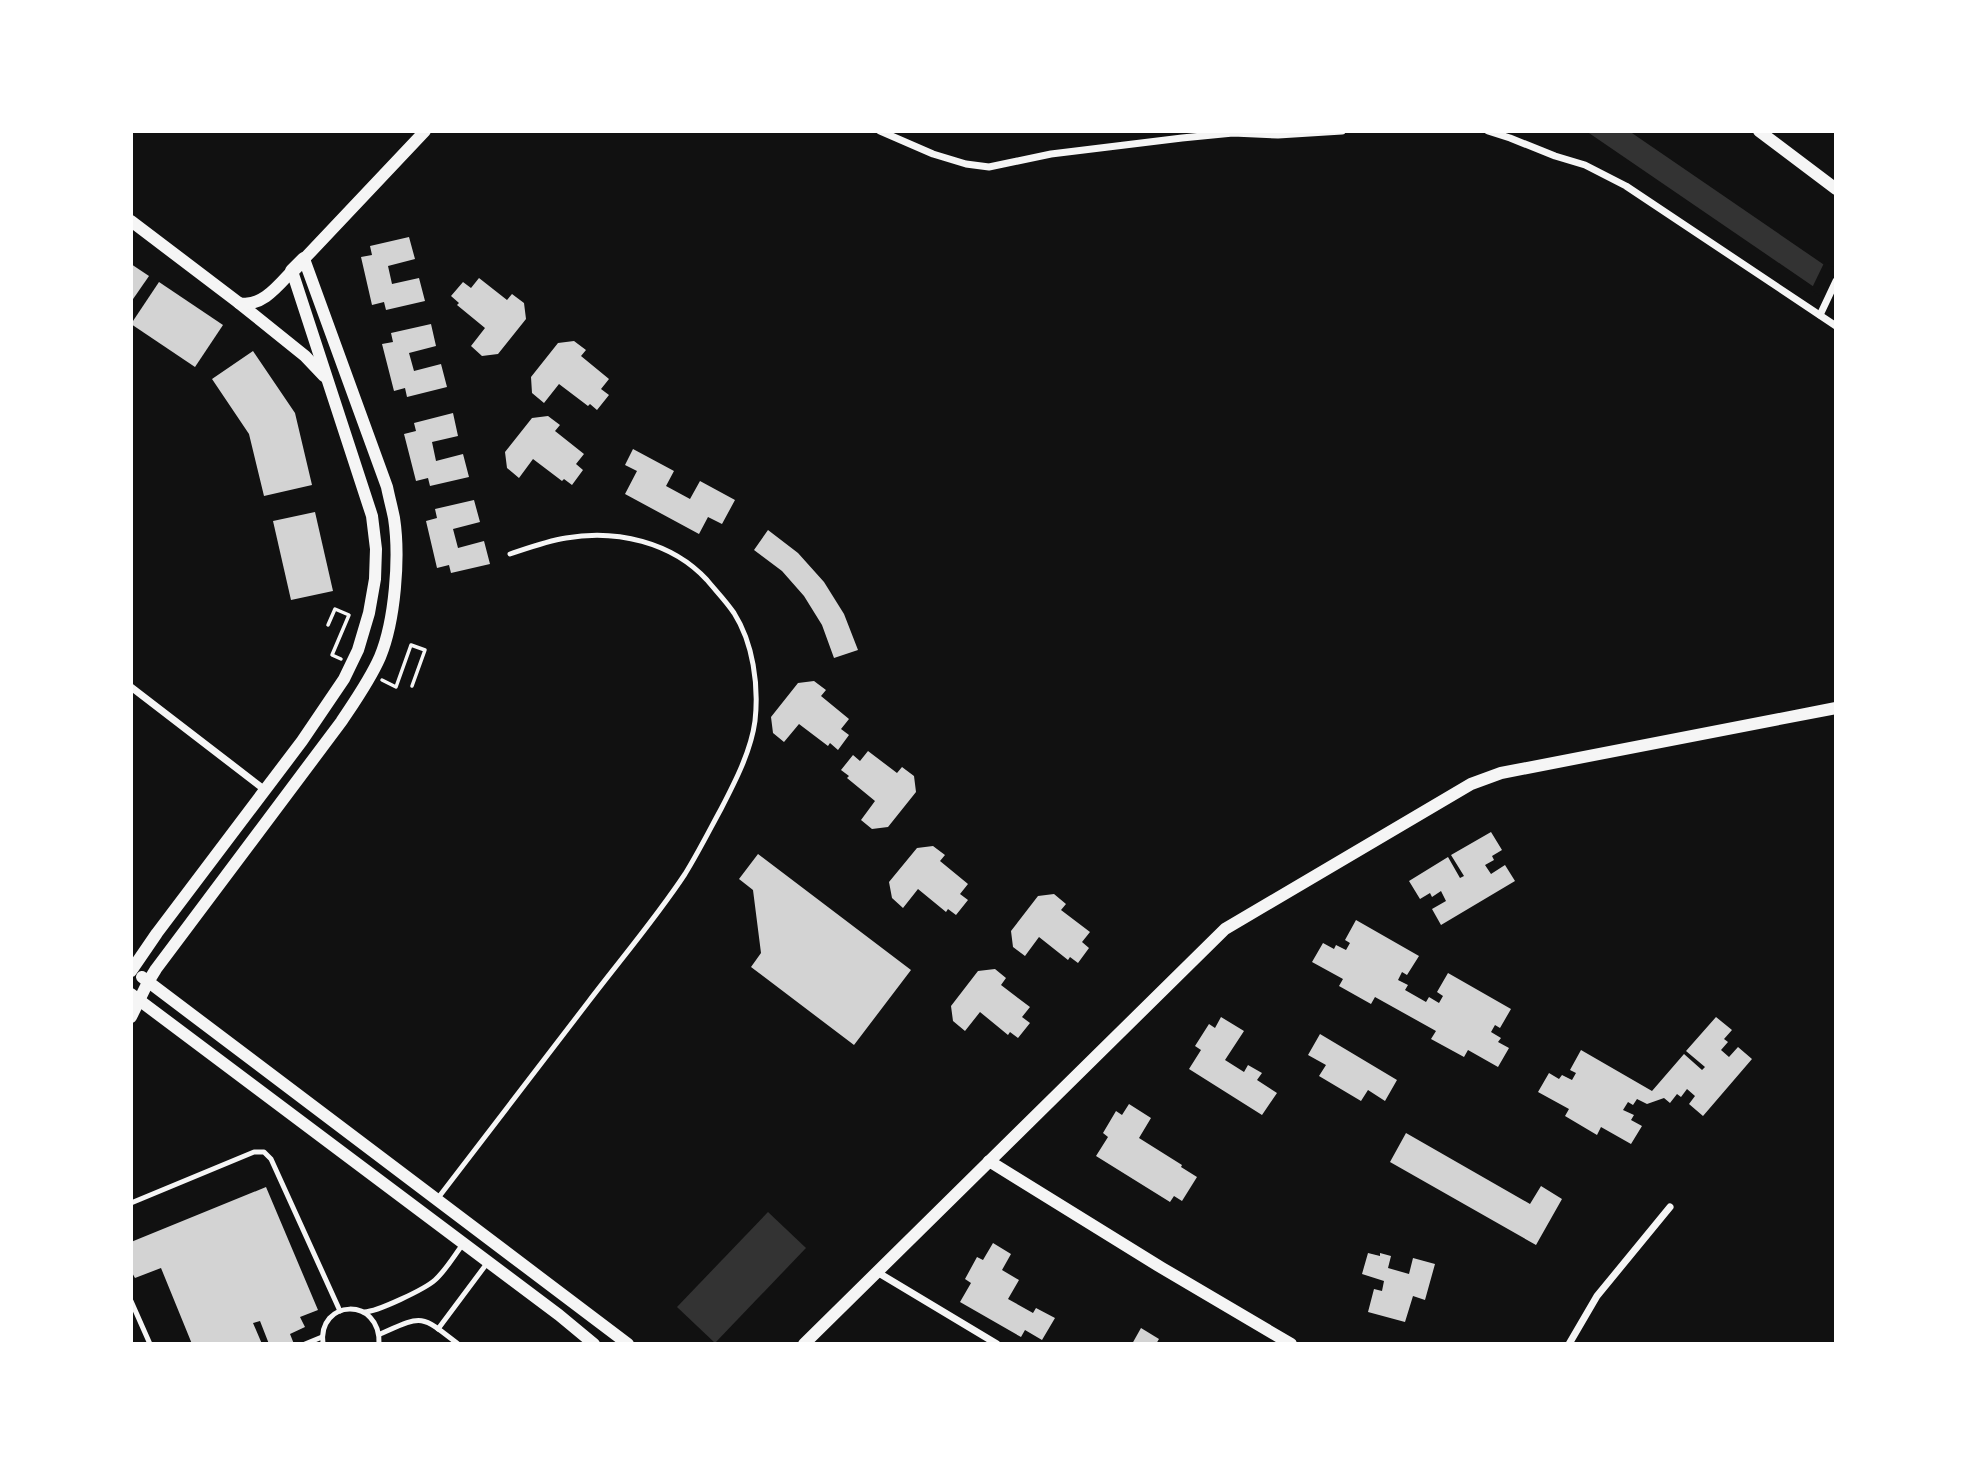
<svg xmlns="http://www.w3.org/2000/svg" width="1967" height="1475" font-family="Montserrat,sans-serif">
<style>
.water{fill:#333}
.pier{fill:#111}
.building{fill:#d3d3d3}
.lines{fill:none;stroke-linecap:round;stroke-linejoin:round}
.path{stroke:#f5f5f5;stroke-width:3.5}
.service{stroke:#f5f5f5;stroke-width:5}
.minor{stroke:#f5f5f5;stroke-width:7}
.tertiary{stroke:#f5f5f5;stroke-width:12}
.secondary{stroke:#f5f5f5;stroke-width:14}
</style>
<rect width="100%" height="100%" fill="#111"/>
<g class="water">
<polygon points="1586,131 1629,131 1836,273 1836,302"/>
<polygon points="768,1212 806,1248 715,1343 677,1307"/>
</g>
<polygon class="pier" points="1825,261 1836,269 1836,306 1811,290"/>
<g class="building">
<polygon points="409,237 415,259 388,266 392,284 419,278 425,301 386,310 384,302 372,305 361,257 372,255 370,246"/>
<polygon points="131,264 149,276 131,302"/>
<polygon points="479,278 507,300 512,294 524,303 526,319 498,354 482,356 471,346 485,328 457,305 459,303 451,296 463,282 471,288"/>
<polygon points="159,282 223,325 195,367 131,324"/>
<polygon points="431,324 436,346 409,353 414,371 441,364 447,387 407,397 405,388 394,391 382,344 393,342 391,333"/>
<polygon points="574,341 586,350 581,356 609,379 601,389 609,395 597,410 590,404 588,406 559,384 544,403 532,393 531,377 558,343"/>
<polygon points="253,351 295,413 312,485 264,496 249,434 212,379"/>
<polygon points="453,413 458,436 432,442 436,461 463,454 469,477 430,486 428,478 416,481 404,434 416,431 414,423"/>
<polygon points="548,416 560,425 555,431 584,454 576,464 583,470 572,485 564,479 562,481 533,459 519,478 507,468 505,452 532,418"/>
<polygon points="633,449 674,471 666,486 690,499 700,481 735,500 722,524 708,517 699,534 625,494 637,471 625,465"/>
<polygon points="474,500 480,522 453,529 458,548 484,541 490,564 451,573 449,565 437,568 426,521 437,518 435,509"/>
<polygon points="315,512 333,591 291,600 273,521"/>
<polygon points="768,530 798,553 824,582 844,614 858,650 834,658 822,625 804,596 782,571 754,550"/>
<polygon points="814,681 826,690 821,696 849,719 841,729 849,735 838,750 830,743 828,746 799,724 784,742 773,733 771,717 798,683"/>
<polygon points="868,751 897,773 902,767 914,776 916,792 888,827 872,829 861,820 875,801 847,778 849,776 841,770 853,755 860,761"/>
<polygon points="1491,832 1502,850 1492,856 1494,860 1485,865 1491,874 1505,865 1515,881 1441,925 1432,909 1446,901 1441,891 1432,897 1430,893 1420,899 1409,881 1448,857 1460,878 1464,876 1451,855"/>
<polygon points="933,846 945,855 940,861 968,884 960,894 968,900 956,915 948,909 946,912 918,889 903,908 892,898 889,882 917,848"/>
<polygon points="758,854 911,970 854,1045 751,967 761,953 753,890 739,879"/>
<polygon points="1054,894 1066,904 1061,910 1090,932 1082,942 1089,948 1078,963 1070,957 1068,960 1039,937 1025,956 1013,947 1011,931 1038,896"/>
<polygon points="1356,920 1419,956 1407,975 1402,972 1398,980 1408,985 1405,990 1426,1002 1429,997 1439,1003 1443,996 1437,992 1448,973 1511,1009 1500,1028 1495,1025 1491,1032 1501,1038 1498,1042 1509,1048 1498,1067 1468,1050 1464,1057 1431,1039 1436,1031 1375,997 1371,1004 1339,986 1343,979 1312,962 1323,943 1334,949 1336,945 1346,950 1350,943 1345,940"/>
<polygon points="995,969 1006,978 1001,985 1030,1007 1022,1017 1030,1023 1018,1038 1010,1032 1008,1035 980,1012 965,1031 953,1021 951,1006 978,971"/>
<polygon points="1221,1017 1244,1031 1225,1060 1244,1072 1248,1065 1262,1073 1257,1080 1277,1093 1262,1115 1189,1069 1201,1050 1195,1046 1209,1024 1215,1028"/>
<polygon points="1716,1017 1732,1030 1724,1039 1728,1042 1721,1050 1729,1057 1738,1047 1752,1059 1703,1116 1689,1104 1695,1096 1687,1089 1681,1097 1677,1094 1670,1103 1664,1098 1647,1104 1637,1099 1633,1105 1628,1102 1623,1110 1634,1115 1631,1120 1642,1126 1631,1144 1601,1127 1597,1135 1565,1116 1569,1109 1538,1092 1549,1073 1559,1079 1562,1075 1572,1080 1576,1073 1570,1070 1581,1050 1652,1091 1684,1054 1702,1070 1705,1067 1686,1051"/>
<polygon points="1320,1034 1397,1080 1385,1101 1368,1090 1361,1101 1319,1076 1326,1065 1308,1055"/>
<polygon points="1129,1104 1151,1118 1139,1138 1182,1165 1181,1167 1197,1177 1182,1201 1174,1196 1170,1202 1096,1156 1108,1137 1103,1133 1116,1111 1122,1115"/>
<polygon points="1406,1133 1530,1204 1541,1186 1562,1199 1536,1245 1390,1162"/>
<polygon points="266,1187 318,1310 300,1317 305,1327 290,1334 294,1344 269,1344 260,1321 253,1323 262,1344 192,1344 161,1268 135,1278 131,1271 131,1242"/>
<polygon points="993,1243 1011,1254 1002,1270 1019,1280 1008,1299 1033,1313 1036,1308 1055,1318 1042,1340 1025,1330 1021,1337 960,1302 971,1283 965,1279 977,1257 983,1260"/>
<polygon points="1368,1253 1380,1256 1380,1253 1391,1256 1388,1268 1409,1274 1413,1258 1435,1264 1425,1300 1413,1296 1405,1322 1368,1312 1374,1289 1382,1291 1384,1281 1362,1274"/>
<polygon points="1141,1328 1159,1339 1156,1344 1132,1344"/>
</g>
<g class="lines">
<g class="path">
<polyline points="328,625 335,609 349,615 332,655 341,659"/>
<polyline points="382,680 396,687 411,645 425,650 412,686"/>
</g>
<g class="service">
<path d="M438,1198C489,1132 539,1066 589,1001C621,959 656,918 685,874C698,853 709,831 721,809C735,782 751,751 755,721C759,685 753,643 734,613C726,601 716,591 707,580C672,542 616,529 566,538C547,541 528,548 510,554"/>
<polyline points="131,1203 254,1152 264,1152 271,1159 340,1311"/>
<polyline points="131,1301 150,1344"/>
<path d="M364,1312C377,1312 425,1289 435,1280C446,1270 454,1256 463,1244"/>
<polyline points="438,1329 488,1262"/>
<path d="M380,1334C423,1315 420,1314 458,1344"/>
<polyline points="305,1344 322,1337"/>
<path d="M323,1344C317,1299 381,1296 379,1344"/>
</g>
<g class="minor">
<polyline points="880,131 933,154 966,164 989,167 1051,154 1182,138 1233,133 1278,135 1342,131"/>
<polyline points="1488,131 1510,138 1555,156 1585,165 1626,186 1836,326"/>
<polyline points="1820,315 1836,281"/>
<polyline points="131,687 265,790"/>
<polyline points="877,1272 997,1344"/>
<polyline points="1569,1344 1597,1296 1670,1207"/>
</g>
<g class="tertiary">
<polyline points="1759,131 1836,189"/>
<polyline points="131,221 239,303 305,356 324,376"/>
<path d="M131,971L157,933L302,741L344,679L358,650L369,613L375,579L376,549L372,516L292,271C278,286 261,308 239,303"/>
<polyline points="142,977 628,1344"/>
<polyline points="131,994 559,1315 594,1344"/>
<path d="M131,1017L148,982L156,969L341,722C355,701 370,680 380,657C395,621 400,557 394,518C392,508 389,497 387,487L304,259L425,131"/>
<polyline points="989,1161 1162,1268 1291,1344"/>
<polyline points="804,1344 1225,929 1471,784 1501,773 1836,708"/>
</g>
<polyline class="secondary" points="292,271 304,259"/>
</g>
<rect width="1967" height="1475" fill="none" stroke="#ffffff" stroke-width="266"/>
</svg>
